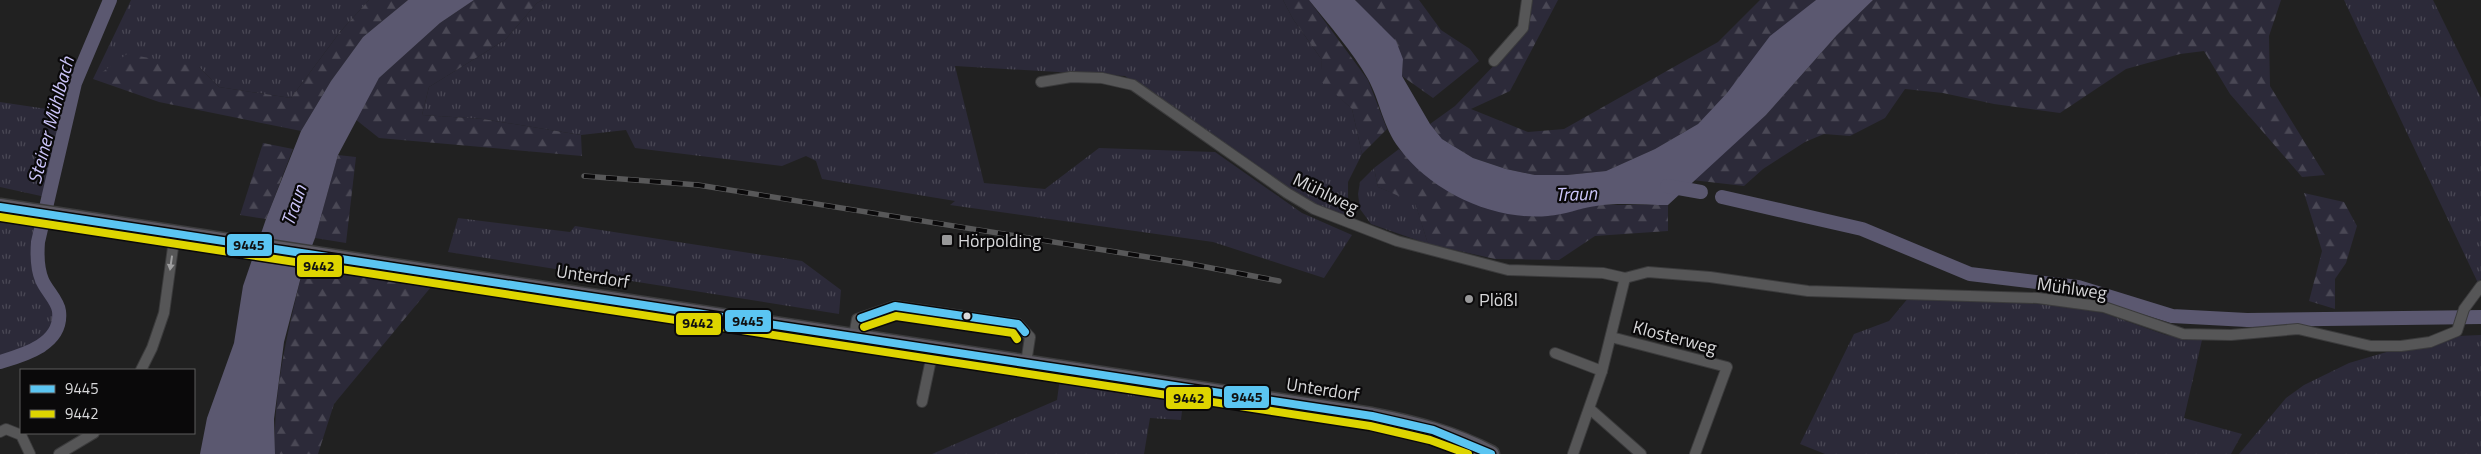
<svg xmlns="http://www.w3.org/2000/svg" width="2481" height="454" font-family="'Titillium Web',sans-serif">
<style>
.grass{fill:url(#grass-tufts)}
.forest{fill:url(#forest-firs)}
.water{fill:#5b5870}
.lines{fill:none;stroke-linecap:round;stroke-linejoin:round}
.canal{stroke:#5b5870;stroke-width:14}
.minor-casing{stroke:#3b3b3c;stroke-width:12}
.primary-casing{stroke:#3b3b3c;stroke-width:19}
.minor{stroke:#565657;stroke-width:10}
.primary{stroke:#5c5963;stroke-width:16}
.rail-casing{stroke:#585859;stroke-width:5.5}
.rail{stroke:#0a090a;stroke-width:4;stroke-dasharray:11;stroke-linecap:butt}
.bus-1-casing{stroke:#0a090a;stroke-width:11}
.bus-2-casing{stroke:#0a090a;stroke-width:11}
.bus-1{stroke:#5bc5f2;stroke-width:8}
.bus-2{stroke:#ded500;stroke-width:8}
.oneway{fill:#9e9e9f}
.poi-dot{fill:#989899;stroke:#0a090a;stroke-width:2}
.bus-dot{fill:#d8d8da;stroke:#0a090a;stroke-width:2}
.labels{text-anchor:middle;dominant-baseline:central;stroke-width:4.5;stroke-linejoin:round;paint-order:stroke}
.street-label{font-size:18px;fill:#d8d8da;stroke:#0a090a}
.poi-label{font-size:18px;fill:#d8d8da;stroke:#0a090a;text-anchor:start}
.water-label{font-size:19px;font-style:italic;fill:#ccc5fa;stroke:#0a090a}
.line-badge{stroke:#0a090a;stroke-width:2}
.pale-badge-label{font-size:14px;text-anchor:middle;font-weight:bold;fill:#111}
</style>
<defs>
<pattern id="grass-tufts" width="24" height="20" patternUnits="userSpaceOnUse" patternTransform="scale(1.25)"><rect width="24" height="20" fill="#2c2a39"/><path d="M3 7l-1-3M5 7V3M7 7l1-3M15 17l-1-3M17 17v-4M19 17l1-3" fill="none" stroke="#4a4855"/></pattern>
<pattern id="forest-firs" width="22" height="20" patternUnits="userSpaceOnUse" patternTransform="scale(1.25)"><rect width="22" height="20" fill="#2c2a39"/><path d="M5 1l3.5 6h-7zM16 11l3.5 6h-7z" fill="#4a4855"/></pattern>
</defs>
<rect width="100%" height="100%" fill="#212121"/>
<g class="grass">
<polygon points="131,0 369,0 340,32 291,98 219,87 199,67 93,79"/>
<polygon points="543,0 1283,0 1293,19 1322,60 1321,80 1352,109 1362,154 1348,182 1348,218 1305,202 1125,76 955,66 984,183 1045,189 1099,148 1215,152 1302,213 1352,235 1324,278 1213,242 950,205 955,201 822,179 816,161 806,156 782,166 635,148 626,130 581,135 483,119 422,115 429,87 505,40 537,3"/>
<polygon points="2344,0 2433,0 2481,98 2481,279 2478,283"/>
<polygon points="0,102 67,112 50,198 0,187"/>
<polygon points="1374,168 1378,187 1415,202 1428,244 1371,224 1360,209 1358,194 1360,182"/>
<polygon points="0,218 45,226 42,240 42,272 60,303 62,322 45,352 0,365"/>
<polygon points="458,218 570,232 575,226 802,261 841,290 839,314 448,252"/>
<polygon points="1909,297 2056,305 2103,313 2166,335 2202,340 2184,418 2242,434 2231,454 1825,454 1800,444 1854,334 1889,321"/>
<polygon points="2481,335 2481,454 2239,454 2286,398 2304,385 2349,363 2390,351 2443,342 2457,336"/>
<polygon points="1060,378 1183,402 1181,420 1150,418 1144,454 932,454 1057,400"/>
</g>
<g class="forest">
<polygon points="369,0 408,0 363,37 331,81 301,131 159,102 93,79 127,54 199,67 219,87 291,98 340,32"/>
<polygon points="474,0 543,0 537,3 505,40 429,87 422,115 483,119 581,135 582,156 379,138 355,119 379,78 440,23"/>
<polygon points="1283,0 1309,0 1368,80 1387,129 1362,154 1352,109 1320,80 1322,60 1293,19"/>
<polygon points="1355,0 1419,0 1441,30 1470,49 1479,61 1433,98 1402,76 1403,59"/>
<polygon points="1530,0 1558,0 1510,91 1471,109 1528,132 1564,129 1718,42 1760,0 1816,0 1698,124 1655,149 1606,171 1567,175 1535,175 1506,169 1473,158 1442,139 1430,124 1455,106 1525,33"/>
<polygon points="1873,0 2281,0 2269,36 2270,86 2325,175 2302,177 2230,94 2204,51 2180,54 2126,69 2060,113 1994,104 1943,93 1905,89 1885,118 1850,136 1824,134 1805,142 1763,169 1744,186 1692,180 1766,115 1837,35"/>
<polygon points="263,143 293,149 266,219 240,215"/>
<polygon points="1399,149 1421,171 1445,189 1548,216 1598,205 1668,205 1668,231 1595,236 1559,260 1495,259 1428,244 1415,203 1378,187 1374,168"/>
<polygon points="338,155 356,157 346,243 315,238"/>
<polygon points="2304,193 2344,202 2357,226 2346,263 2335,279 2335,309 2309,301 2322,251"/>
<path d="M303,269L431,287L334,404L318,454H275C273,390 288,330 303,269Z"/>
</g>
<g class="water">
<polygon points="408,0 474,0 440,23 379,78 338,155 315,238 303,269 284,342 274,419 275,454 200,454 207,418 234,343 243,286 266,219 301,131 331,81 363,37"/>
<path d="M1309,0H1355L1396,41L1403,59L1402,76L1430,124L1442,139L1473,158L1506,169L1535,175H1567L1606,171L1655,149L1698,124L1727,93L1770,36L1816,0H1873L1837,35L1766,115L1668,205C1645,205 1619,202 1596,206C1580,208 1564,215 1548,216C1494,221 1431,192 1399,148C1383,127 1380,101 1368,79C1352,51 1329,25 1309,0Z"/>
</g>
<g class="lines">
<g class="canal">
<polyline points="1667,186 1701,192"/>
<polyline points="1722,197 1862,229 1970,274 2078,287 2172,316 2247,320 2481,317"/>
<path d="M0,362C24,355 63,344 59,311C58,301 46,290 42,280C37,268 37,255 38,242L75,83L110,0"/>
</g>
<defs>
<g id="minor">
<polyline points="1494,61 1523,28 1527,0"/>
<polyline points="1041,82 1071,77 1102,78 1133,85 1287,193 1314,209 1397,241 1508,270 1603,273 1625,278 1648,272 1710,277 1808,291 2038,298 2104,307 2183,334 2231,335 2298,329 2371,346 2401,346 2430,342 2457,331 2464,309 2481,286"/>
<polyline points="854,336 857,319 895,306 1018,324 1030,337 1026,363"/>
<polyline points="1611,337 1727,367 1695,454"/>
<polyline points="1555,353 1602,371"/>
<polyline points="141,370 152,348 164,313 175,233"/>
<polyline points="922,402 933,350"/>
<polyline points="1590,409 1641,454"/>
<polyline points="0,432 6,429 21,435 30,454"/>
<polyline points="59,454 94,433"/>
<polyline points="1573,454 1602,371 1625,278"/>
</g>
<path id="primary" d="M0,207L1372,416C1414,424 1453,434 1491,454"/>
</defs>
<use href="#minor" class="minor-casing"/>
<use href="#primary" class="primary-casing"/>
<use href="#minor" class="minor"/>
<use href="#primary" class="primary"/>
<defs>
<polyline id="rail" points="584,176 698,185 1185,263 1279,281"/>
</defs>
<use href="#rail" class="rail-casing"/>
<use href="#rail" class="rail"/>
<defs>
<g id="bus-1">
<polyline points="0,207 1372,416 1433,430 1491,454"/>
<polyline points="861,318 895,306 1018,324 1025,332"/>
</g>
<g id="bus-2">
<polyline points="0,217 1370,426 1430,440 1468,454"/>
<polyline points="864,327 896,316 1013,333 1017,339"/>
</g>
</defs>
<use href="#bus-1" class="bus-1-casing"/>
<use href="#bus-2" class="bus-2-casing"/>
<use href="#bus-1" class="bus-1"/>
<use href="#bus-2" class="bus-2"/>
</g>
<defs><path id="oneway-solid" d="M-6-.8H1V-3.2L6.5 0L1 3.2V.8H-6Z" transform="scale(1.25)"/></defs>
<use class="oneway" href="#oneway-solid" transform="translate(171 263) rotate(98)"/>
<g class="poi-dot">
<rect x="941" y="234" width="12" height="12" rx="2.5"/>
<circle cx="1469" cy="299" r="5"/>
</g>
<circle class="bus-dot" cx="967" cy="316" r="4.5"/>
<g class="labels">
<g class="street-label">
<text transform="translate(1326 193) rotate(26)">Mühlweg</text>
<text transform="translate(593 276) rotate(9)">Unterdorf</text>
<text transform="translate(2072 288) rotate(8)">Mühlweg</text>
<text transform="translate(1675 337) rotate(15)">Klosterweg</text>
<text transform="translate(1323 389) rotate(9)">Unterdorf</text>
</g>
<g class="poi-label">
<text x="958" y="240">Hörpolding</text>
<text x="1479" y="299">Plößl</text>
</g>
<g class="water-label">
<text transform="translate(50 120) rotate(-75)">Steiner Mühlbach</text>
<text transform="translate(1576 193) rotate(-2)">Traun</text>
<text transform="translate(293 205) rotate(-71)">Traun</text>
</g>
</g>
<g class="line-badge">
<rect x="226" y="233" width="47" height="24" rx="5" fill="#5bc5f2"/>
<rect x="296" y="254" width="47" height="24" rx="5" fill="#ded500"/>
<rect x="724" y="309" width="48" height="24" rx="5" fill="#5bc5f2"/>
<rect x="675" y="312" width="47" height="24" rx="5" fill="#ded500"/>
<rect x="1223" y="385" width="47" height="24" rx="5" fill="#5bc5f2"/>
<rect x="1165" y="386" width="47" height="24" rx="5" fill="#ded500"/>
</g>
<g class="pale-badge-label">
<text x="249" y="250">9445</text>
<text x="319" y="271">9442</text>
<text x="748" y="326">9445</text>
<text x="698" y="328">9442</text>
<text x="1247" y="402">9445</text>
<text x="1189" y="403">9442</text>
</g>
<rect x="20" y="369" width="175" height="65" fill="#0a090a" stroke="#5c5c5d"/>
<rect x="30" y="385" width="25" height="8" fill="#5bc5f2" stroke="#5c5c5d"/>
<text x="65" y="394" font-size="15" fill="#d8d8da">9445</text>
<rect x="30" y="410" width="25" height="8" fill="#ded500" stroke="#5c5c5d"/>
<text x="65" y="419" font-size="15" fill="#d8d8da">9442</text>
</svg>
